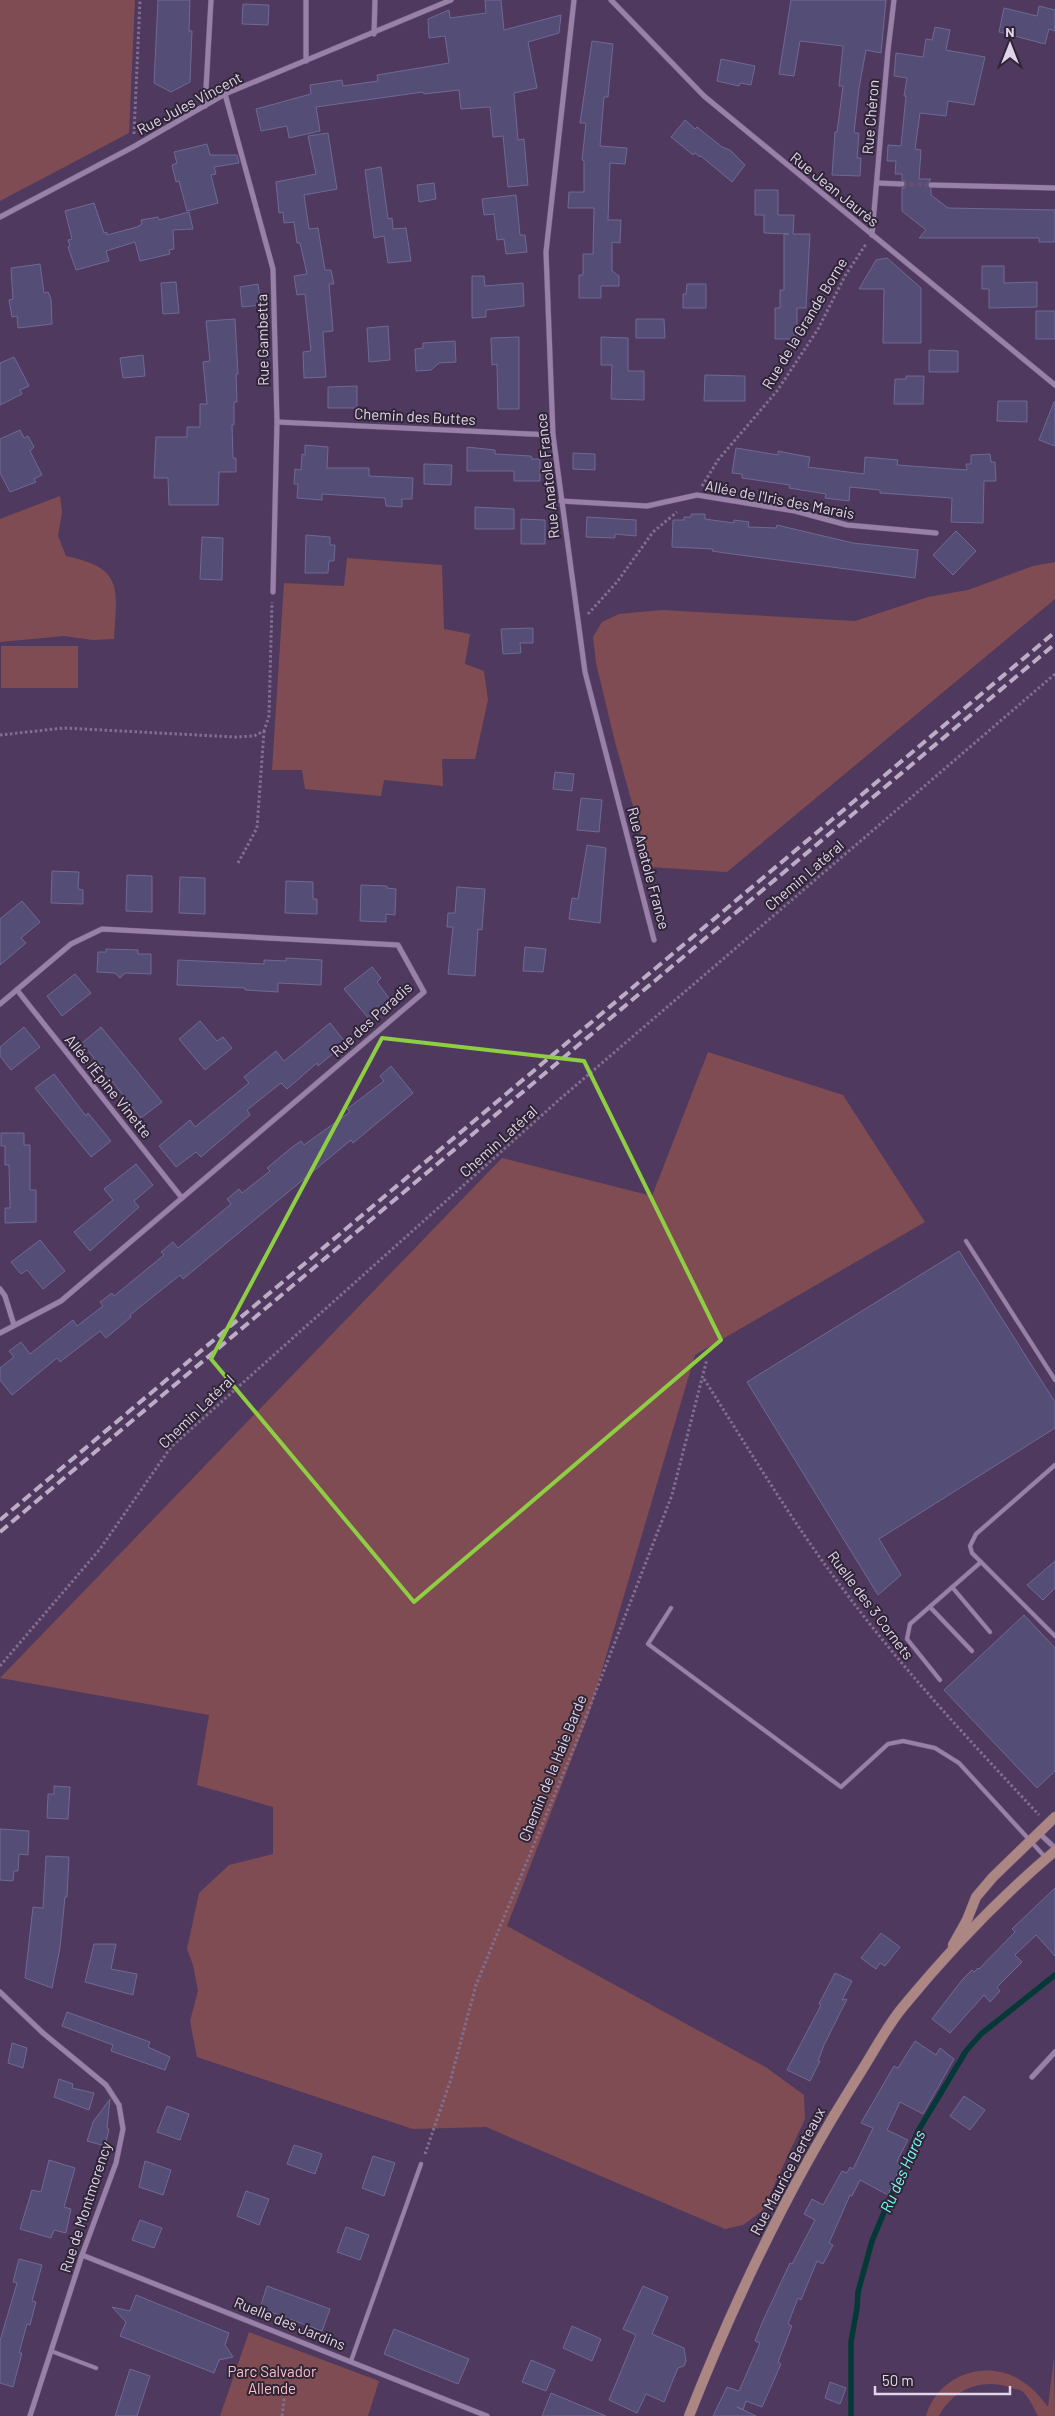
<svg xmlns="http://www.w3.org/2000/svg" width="1055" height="2416" font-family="Barlow,sans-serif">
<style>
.green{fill:#804c53}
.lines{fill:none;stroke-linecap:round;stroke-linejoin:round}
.stream{stroke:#043937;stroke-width:5.5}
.building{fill:#544e77;stroke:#6f6994}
.street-tunnel{stroke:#655073;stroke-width:5;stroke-dasharray:5 2.5;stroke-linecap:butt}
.lane-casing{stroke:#685575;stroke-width:5}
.street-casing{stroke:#685575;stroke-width:6}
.secondary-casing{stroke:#685575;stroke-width:11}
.path{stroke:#826f8f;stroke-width:3;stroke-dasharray:2.5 2.5;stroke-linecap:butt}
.lane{stroke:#9880a9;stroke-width:4}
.street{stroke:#9880a9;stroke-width:5}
.secondary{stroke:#ac8683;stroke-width:10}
.rail{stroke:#bcadc7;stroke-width:4;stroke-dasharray:10 5;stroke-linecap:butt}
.marked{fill:none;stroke:#8ece43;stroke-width:4;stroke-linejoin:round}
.labels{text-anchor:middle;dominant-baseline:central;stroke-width:4;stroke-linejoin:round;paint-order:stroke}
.street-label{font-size:15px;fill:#e1d4eb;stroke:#2f2536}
.park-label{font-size:15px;fill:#fabec5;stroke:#2f2536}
.water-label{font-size:16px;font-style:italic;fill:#77faf3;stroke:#2f2536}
</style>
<rect width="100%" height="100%" fill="#4f395e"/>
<g class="green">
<polygon points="0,0 135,0 129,133 0,201"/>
<path d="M60,496L62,512L58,536L66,556C124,568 117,588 114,639L93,640L64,636L0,642V519Z"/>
<polygon points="347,558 442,565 444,629 470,634 465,664 484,671 488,700 475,759 442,759 443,786 384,780 381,796 305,789 302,770 272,770 284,583 344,586"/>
<polygon points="1055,562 1055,599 727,872 650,867 615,742 596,663 593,637 602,622 619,614 662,610 855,621 928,597 968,590 1033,566"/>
<rect x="1" y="646" width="77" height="42"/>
<polygon points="708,1052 843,1095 925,1222 695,1355 589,1714 507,1926 767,2068 804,2095 805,2119 762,2211 743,2225 725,2229 486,2127 413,2129 197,2057 190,2021 198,1991 193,1965 187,1949 199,1893 229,1865 273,1854 273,1807 197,1785 209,1715 0,1678 502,1158 652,1196"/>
<polygon points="249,2332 379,2381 368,2416 220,2416"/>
<path d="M1054,2357L1055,2416H1038C1034,2409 1030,2398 1023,2392C1021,2390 1015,2389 1012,2388C983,2377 953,2389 939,2416H926C937,2376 985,2358 1020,2380C1032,2387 1040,2396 1048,2407Z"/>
</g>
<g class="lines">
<polyline class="stream" points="851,2416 851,2342 857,2308 858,2292 872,2241 918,2131 966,2051 981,2034 1055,1975"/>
</g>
<g class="building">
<polygon points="158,0 190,0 189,31 192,31 190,82 171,92 154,83"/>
<polygon points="485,0 501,0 504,30 561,15 559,33 528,42 537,88 514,93 518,140 524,139 528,185 508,187 503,136 493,137 490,107 461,109 459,90 424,94 423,92 316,107 320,131 289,138 287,126 261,131 256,109 311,94 310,85 342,80 343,86 378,81 377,75 449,63 445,36 429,38 428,19 449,10 450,18 486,13"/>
<polygon points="791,0 886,0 881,53 866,50 859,88 854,133 859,133 857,158 861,158 860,176 832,175 835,132 837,132 843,86 839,86 843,46 800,41 794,76 779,74"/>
<polygon points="243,4 269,5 268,25 242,24"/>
<polygon points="1039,6 1055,10 1055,31 1049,29 1045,44 999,32 1004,8 1037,16"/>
<polygon points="935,27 950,30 946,50 985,57 974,105 948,101 946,116 920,113 915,149 921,150 919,179 931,179 927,185 931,189 931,195 948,208 1055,210 1055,242 1039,242 1039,238 919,238 926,230 902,211 902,188 905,187 906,182 902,180 902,174 895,174 896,161 887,161 888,145 901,146 906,96 904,96 907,78 894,76 896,53 923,57 926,39 932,40"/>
<polygon points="592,41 613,44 608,97 604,97 600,146 627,148 625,164 610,163 608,220 621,220 620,243 612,242 612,271 619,276 619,286 601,286 601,298 579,298 579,275 583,275 583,254 593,254 594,208 568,208 569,192 584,192 584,161 582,160 586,123 580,123"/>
<polygon points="721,59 755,66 751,85 740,83 739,86 717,81"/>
<polygon points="685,120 695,129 697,127 722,147 730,150 745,165 732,182 701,156 700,157 695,153 693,155 671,137"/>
<polygon points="328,133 337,189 304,195 309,229 318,228 325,270 331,270 334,284 329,284 333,331 323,332 326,377 304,378 303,352 311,351 305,294 297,295 294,276 307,274 300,243 297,243 294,222 284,223 283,212 279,213 276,182 316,174 308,136"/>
<polygon points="207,144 210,155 237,155 239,163 214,167 216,174 211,175 218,203 187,211 179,181 176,182 172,165 177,163 174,152"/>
<polygon points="381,167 388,219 392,218 393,229 406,228 411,261 388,263 384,236 374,238 365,170"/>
<polygon points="434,183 436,199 419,202 417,185"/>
<polygon points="755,190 778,190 778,215 794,215 793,234 810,234 806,308 797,308 797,339 775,339 775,308 780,308 780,290 784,290 784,234 789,234 764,233 764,215 755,215"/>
<polygon points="516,195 520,235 525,235 527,252 506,254 504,239 497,240 494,214 484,215 482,199"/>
<polygon points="94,203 104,233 107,232 107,235 137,227 142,224 141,220 158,217 159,220 189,212 193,229 173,230 174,249 169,250 170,254 140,261 135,242 106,251 109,261 76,270 68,247 70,246 68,240 72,239 65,211"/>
<polygon points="887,258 921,288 921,343 883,343 884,289 859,289 876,260"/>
<polygon points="40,264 44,293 48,292 51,299 52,324 18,328 17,316 12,317 9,300 13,299 11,268"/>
<polygon points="982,266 1004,266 1004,283 1037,282 1037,307 989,308 989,289 982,289"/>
<polygon points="472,276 484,276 485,286 523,283 524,306 486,310 486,317 472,318"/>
<polygon points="176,282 179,313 163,314 161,283"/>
<polygon points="258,284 261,305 242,307 240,287"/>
<polygon points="687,284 706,284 706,308 683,308 683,294 686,294"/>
<rect x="1036" y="311" width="19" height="28"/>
<polygon points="235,319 238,374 236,374 237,402 234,402 234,425 232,425 233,458 236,458 236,472 219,472 218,505 169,505 168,478 154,478 156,437 187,437 187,427 200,427 200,404 207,404 203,362 210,361 206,321"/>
<polygon points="636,319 664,319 665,338 636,338"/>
<polygon points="388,326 390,360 369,362 367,328"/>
<polygon points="519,337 519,409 498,409 497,364 492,365 491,338"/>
<polygon points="601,337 628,338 628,371 644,371 644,400 611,399 612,365 601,365"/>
<polygon points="455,341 456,362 439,363 431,370 416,371 415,349 423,348 423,343"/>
<polygon points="929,350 958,351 958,372 929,372"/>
<polygon points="143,355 145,376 123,378 120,358"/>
<polygon points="14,357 29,386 20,390 22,394 0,405 0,363"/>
<polygon points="705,375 745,376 745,401 704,401"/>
<polygon points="906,376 924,376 923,404 894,404 895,379 906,379"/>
<polygon points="357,386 357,408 328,408 328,387"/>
<polygon points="998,401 1027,401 1027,422 997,421"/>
<polygon points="1054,402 1055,402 1055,446 1039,440"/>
<polygon points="20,430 24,438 28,436 34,447 30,451 42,475 34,479 36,482 10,492 0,473 0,439"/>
<polygon points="305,445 328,447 327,468 369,468 369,476 413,478 412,499 402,499 402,507 386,506 385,498 322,494 322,500 297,498 298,484 294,484 295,469 301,470 302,454 305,455"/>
<polygon points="467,447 495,450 495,454 531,456 532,459 540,459 540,481 514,481 514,471 467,471"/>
<polygon points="736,448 778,455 778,451 798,455 810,457 808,467 864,474 865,457 898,460 897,465 967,470 966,464 971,464 971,455 990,454 991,462 995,462 996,481 984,481 983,523 951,522 952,498 880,493 880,490 850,487 849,501 825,498 826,494 789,488 790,485 742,478 742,474 732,473"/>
<polygon points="573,453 595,454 595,470 573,469"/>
<polygon points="424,464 452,465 451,485 424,484"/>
<polygon points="475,507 514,509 514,529 475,529"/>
<polygon points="691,514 705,514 705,519 734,523 734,520 749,522 748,527 776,528 777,525 853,543 918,550 915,578 725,553 712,551 713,549 672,547 673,520 684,520 684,517 691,517"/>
<polygon points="587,517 636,520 636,536 615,534 615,538 586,537"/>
<polygon points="521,519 545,520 545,544 521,544"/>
<polygon points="956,531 976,551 953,575 933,555"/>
<polygon points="306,535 330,537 330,545 335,545 334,561 329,561 328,573 305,573"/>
<polygon points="202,537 223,538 222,580 200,579"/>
<polygon points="533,628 533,643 520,643 521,653 503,654 501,629"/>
<polygon points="555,772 574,774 572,791 553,789"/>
<polygon points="581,798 602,800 599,832 577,830"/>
<polygon points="587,845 606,848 600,923 569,919 572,898 578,899"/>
<polygon points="52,871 79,872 78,889 83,890 83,904 51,903"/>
<polygon points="127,875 152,876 152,912 126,911"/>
<polygon points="180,877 205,878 205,914 179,913"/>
<polygon points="286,881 313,882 313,899 317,899 317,914 285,913"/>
<polygon points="361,885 387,886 387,888 396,889 395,915 386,914 386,922 360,921"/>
<polygon points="457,887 485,889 482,930 478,929 475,976 448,974 453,927 447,927 448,913 455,913"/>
<polygon points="22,901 40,922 21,938 26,943 0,965 0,919"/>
<polygon points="525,947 546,949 543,972 523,971"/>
<polygon points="106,949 138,950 138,954 151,954 151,974 125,973 120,978 115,973 97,972 98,952 106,952"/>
<polygon points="286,958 322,960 321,985 278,983 278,992 245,990 245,988 177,985 178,960 264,964 264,960 286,961"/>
<polygon points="372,967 381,978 377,982 392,1002 370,1020 344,989"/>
<polygon points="75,974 91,993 62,1016 47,996"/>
<polygon points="200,1021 217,1041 223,1037 232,1048 205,1070 179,1039"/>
<polygon points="330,1023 346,1043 318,1066 317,1063 287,1089 281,1083 247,1110 250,1115 201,1157 196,1152 176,1167 159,1146 190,1120 195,1127 249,1083 244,1077 276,1051 284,1061"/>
<polygon points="24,1027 40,1047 11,1070 0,1056 0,1047"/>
<polygon points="101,1027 162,1102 141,1118 82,1043"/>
<polygon points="391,1066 413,1093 353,1143 351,1140 183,1279 180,1275 130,1315 131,1317 106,1338 100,1331 60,1362 57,1358 12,1395 0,1380 0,1368 14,1357 9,1351 21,1342 30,1354 73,1320 77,1326 103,1306 100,1302 112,1293 114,1296 164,1255 161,1252 173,1242 178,1248 231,1204 227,1199 239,1189 242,1193 270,1171 267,1168 291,1148 301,1141 304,1145 350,1112 347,1109 384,1081 380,1076"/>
<polygon points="54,1074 86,1116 88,1113 111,1141 91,1157 35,1088"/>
<polygon points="1,1133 24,1133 24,1145 30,1145 30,1190 36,1190 36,1222 5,1223 5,1208 10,1208 9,1165 5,1165 5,1146 1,1146"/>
<polygon points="136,1164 153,1185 134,1201 139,1207 90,1251 74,1232 113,1200 104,1189"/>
<polygon points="40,1240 65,1271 43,1289 27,1270 21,1274 11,1262"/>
<polygon points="959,1251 1055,1402 1055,1428 879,1539 901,1575 878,1595 747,1382"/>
<polygon points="1055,1561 1055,1588 1043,1600 1027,1585"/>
<polygon points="1024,1615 1055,1648 1055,1771 1037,1788 944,1690"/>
<polygon points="54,1786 70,1787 68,1819 47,1818 48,1794 54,1794"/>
<polygon points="0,1829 29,1831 28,1855 19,1854 18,1871 14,1871 13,1881 0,1880"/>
<polygon points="46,1856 69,1857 67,1897 65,1897 60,1948 52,1988 25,1978 33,1907 43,1908"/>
<polygon points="1055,1888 1055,1956 1036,1935 1015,1955 1022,1962 997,1987 1000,1991 990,2002 984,1995 950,2033 932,2019 962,1980 972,1970 974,1972 978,1968 979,1969 1015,1932 1012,1929"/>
<polygon points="881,1933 900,1947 885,1966 880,1963 876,1969 861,1958"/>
<polygon points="94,1944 116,1944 111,1969 137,1974 133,1995 85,1982"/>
<polygon points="835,1973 852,1981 842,2000 847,1999 824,2045 818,2061 820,2061 810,2081 787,2070 821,2005 819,2004"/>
<polygon points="67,2012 150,2042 148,2047 170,2057 165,2070 111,2051 113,2045 62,2026"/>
<polygon points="915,2041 936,2055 940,2048 954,2059 923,2114 900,2102 887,2130 908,2140 897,2161 902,2164 888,2195 860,2180 852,2196 850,2195 829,2243 833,2245 823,2264 817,2261 801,2300 798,2298 788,2324 792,2326 778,2362 781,2364 762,2407 746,2401 743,2410 737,2407 756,2416 713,2416 727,2387 739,2391 760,2343 755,2341 762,2323 790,2263 792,2264 815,2220 804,2214 812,2199 823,2205 842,2171 847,2173 850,2167 853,2169 873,2128 861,2123 894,2066 898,2068"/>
<polygon points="12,2043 27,2048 23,2068 8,2063"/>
<polygon points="59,2079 73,2084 72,2088 94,2093 89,2110 54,2097"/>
<polygon points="964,2096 985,2110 970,2130 950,2116"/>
<polygon points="110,2099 107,2128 109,2129 105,2146 87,2141 93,2122"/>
<polygon points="167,2106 189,2114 180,2140 157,2132"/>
<polygon points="294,2145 322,2154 315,2174 287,2164"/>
<polygon points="373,2156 395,2163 384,2196 362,2188"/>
<polygon points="49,2160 75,2168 64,2207 71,2209 66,2233 54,2230 51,2238 20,2229 32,2190 41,2192"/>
<polygon points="145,2161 171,2170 163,2195 139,2187"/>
<polygon points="246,2191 269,2199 259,2225 237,2216"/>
<polygon points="140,2220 162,2228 154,2248 132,2240"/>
<polygon points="346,2227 369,2235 360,2260 337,2252"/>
<polygon points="19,2259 42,2265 32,2301 36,2302 30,2325 27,2324 19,2353 22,2353 13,2387 0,2383 0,2341 17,2283 13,2282"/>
<polygon points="267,2286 330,2309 322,2331 260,2308"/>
<polygon points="643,2286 668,2297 652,2334 684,2348 686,2361 684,2366 678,2368 664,2402 646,2394 637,2413 609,2400 636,2335 623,2329"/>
<polygon points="136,2295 229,2333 225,2345 233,2357 219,2360 214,2373 120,2336 126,2322 112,2307 130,2311"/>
<polygon points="572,2326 601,2339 592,2361 563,2348"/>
<polygon points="394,2329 469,2359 458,2384 384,2354"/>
<polygon points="531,2360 555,2370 546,2391 522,2382"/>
<polygon points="130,2369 150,2376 137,2416 115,2416"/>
<polygon points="830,2382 846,2388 840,2404 825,2398"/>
<polygon points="551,2393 606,2416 542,2416"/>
</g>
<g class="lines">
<polyline class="street-tunnel" points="902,184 931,185"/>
<defs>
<g id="lane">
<polyline points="966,1241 1055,1380"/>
<polyline points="1055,1465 976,1534 970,1546 972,1553 1055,1636"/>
<polyline points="952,1587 990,1632"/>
<polyline points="930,1607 972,1651"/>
<polyline points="671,1608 648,1644 841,1787 888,1744 903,1741 935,1748 959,1763 1046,1858"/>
<polyline points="940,1680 907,1639 910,1624 981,1562"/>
<polyline points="51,2351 96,2368"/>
<polyline points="351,2361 421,2164"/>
</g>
<g id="street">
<polyline points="574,0 546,252 553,435 585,672 654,940"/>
<polyline points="611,0 704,96 1055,385"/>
<polyline points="374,34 375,0"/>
<polyline points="306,61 306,0"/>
<polyline points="225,94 273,269 277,422 273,592"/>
<polyline points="205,106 211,0"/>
<polyline points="877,183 902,184"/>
<polyline points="931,185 1055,188"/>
<polyline points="0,217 133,147 225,94 451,0"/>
<polyline points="872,235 888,50 894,0"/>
<polyline points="277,422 553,435"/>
<polyline points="561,501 647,506 697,495 795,511 847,525 936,533"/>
<polyline points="17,990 182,1198"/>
<polyline points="0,1004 71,944 102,929 398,945 424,992 61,1301 0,1333"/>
<polyline points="0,1289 5,1296 14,1325"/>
<polyline points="1039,1833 1055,1848"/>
<polyline points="0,1992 43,2033 106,2085 119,2105 123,2129 116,2163 82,2255 30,2416"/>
<polyline points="1032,2077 1055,2052"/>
<polyline points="82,2255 487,2416"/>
</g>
<g id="secondary">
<polyline points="953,1945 967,1920 976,1897 993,1877 1055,1817"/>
<path d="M689,2416C735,2299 790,2184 857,2078C872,2055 885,2029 902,2008C948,1952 999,1898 1055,1851"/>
</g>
</defs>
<use href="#lane" class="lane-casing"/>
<use href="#street" class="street-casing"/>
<use href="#secondary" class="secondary-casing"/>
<g class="path">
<polyline points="134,134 140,0"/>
<polyline points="702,486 718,460 777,391 818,329 845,276 866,244"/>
<polyline points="588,614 617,582 653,532 677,512"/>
<polyline points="0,735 64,728 235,737 254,736 264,731 269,716 272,602"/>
<polyline points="238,863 257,828 264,731"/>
<path d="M704,1379C750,1451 794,1525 846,1593C905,1672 972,1743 1039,1815"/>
<polyline points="0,1666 100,1549 171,1447 560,1099 1055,674"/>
<polyline points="425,2154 450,2082 476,1985 575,1745 672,1495 707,1359"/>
<polyline points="282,2416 285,2392"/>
</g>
<use href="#lane" class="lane"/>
<use href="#street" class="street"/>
<use href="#secondary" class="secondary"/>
<g class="rail">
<polyline points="0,1520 1055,632"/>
<polyline points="0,1532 1055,644"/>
</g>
</g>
<path class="marked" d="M382,1038L584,1061L721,1340L414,1602L211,1359Z"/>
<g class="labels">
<g class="street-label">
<text transform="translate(189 103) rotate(-28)">Rue Jules Vincent</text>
<text transform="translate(870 117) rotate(-85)">Rue Chéron</text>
<text transform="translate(835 189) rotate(39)">Rue Jean Jaurès</text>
<text transform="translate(804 323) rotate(-59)">Rue de la Grande Borne</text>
<text transform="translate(262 340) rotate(-91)">Rue Gambetta</text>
<text transform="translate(415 416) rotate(3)">Chemin des Buttes</text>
<text transform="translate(547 476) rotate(-96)">Rue Anatole France</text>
<text transform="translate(780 499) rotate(11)">Allée de l'Iris des Marais</text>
<text transform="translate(649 868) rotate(75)">Rue Anatole France</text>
<text transform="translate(804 875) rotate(-41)">Chemin Latéral</text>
<text transform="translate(371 1019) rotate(-42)">Rue des Paradis</text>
<text transform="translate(109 1086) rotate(51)">Allée l'Épine Vinette</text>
<text transform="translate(498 1141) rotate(-42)">Chemin Latéral</text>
<text transform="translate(196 1411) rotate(-44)">Chemin Latéral</text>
<text transform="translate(871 1605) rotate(53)">Ruelle des 3 Cornets</text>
<text transform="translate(552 1768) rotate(-68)">Chemin de la Haie Barde</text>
<text transform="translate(787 2171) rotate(-62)">Rue Maurice Berteaux</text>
<text transform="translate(85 2207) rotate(-72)">Rue de Montmorency</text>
<text transform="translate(290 2323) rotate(22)">Ruelle des Jardins</text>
</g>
<g class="park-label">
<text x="272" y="2371">Parc Salvador<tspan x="272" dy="17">Allende</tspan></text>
</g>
<g class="water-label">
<text transform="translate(902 2171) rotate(-66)">Ru des Haras</text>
</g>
</g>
<g transform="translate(1010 45)" stroke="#2f2536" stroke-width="4" paint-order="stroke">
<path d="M0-4L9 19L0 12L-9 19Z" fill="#e1d4eb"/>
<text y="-8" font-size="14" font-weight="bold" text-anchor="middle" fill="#e1d4eb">N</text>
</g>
<path d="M875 2386v8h135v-8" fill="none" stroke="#e1d4eb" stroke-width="2.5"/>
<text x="882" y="2386" font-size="15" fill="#e1d4eb" stroke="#2f2536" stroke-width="4" paint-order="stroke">50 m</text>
</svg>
